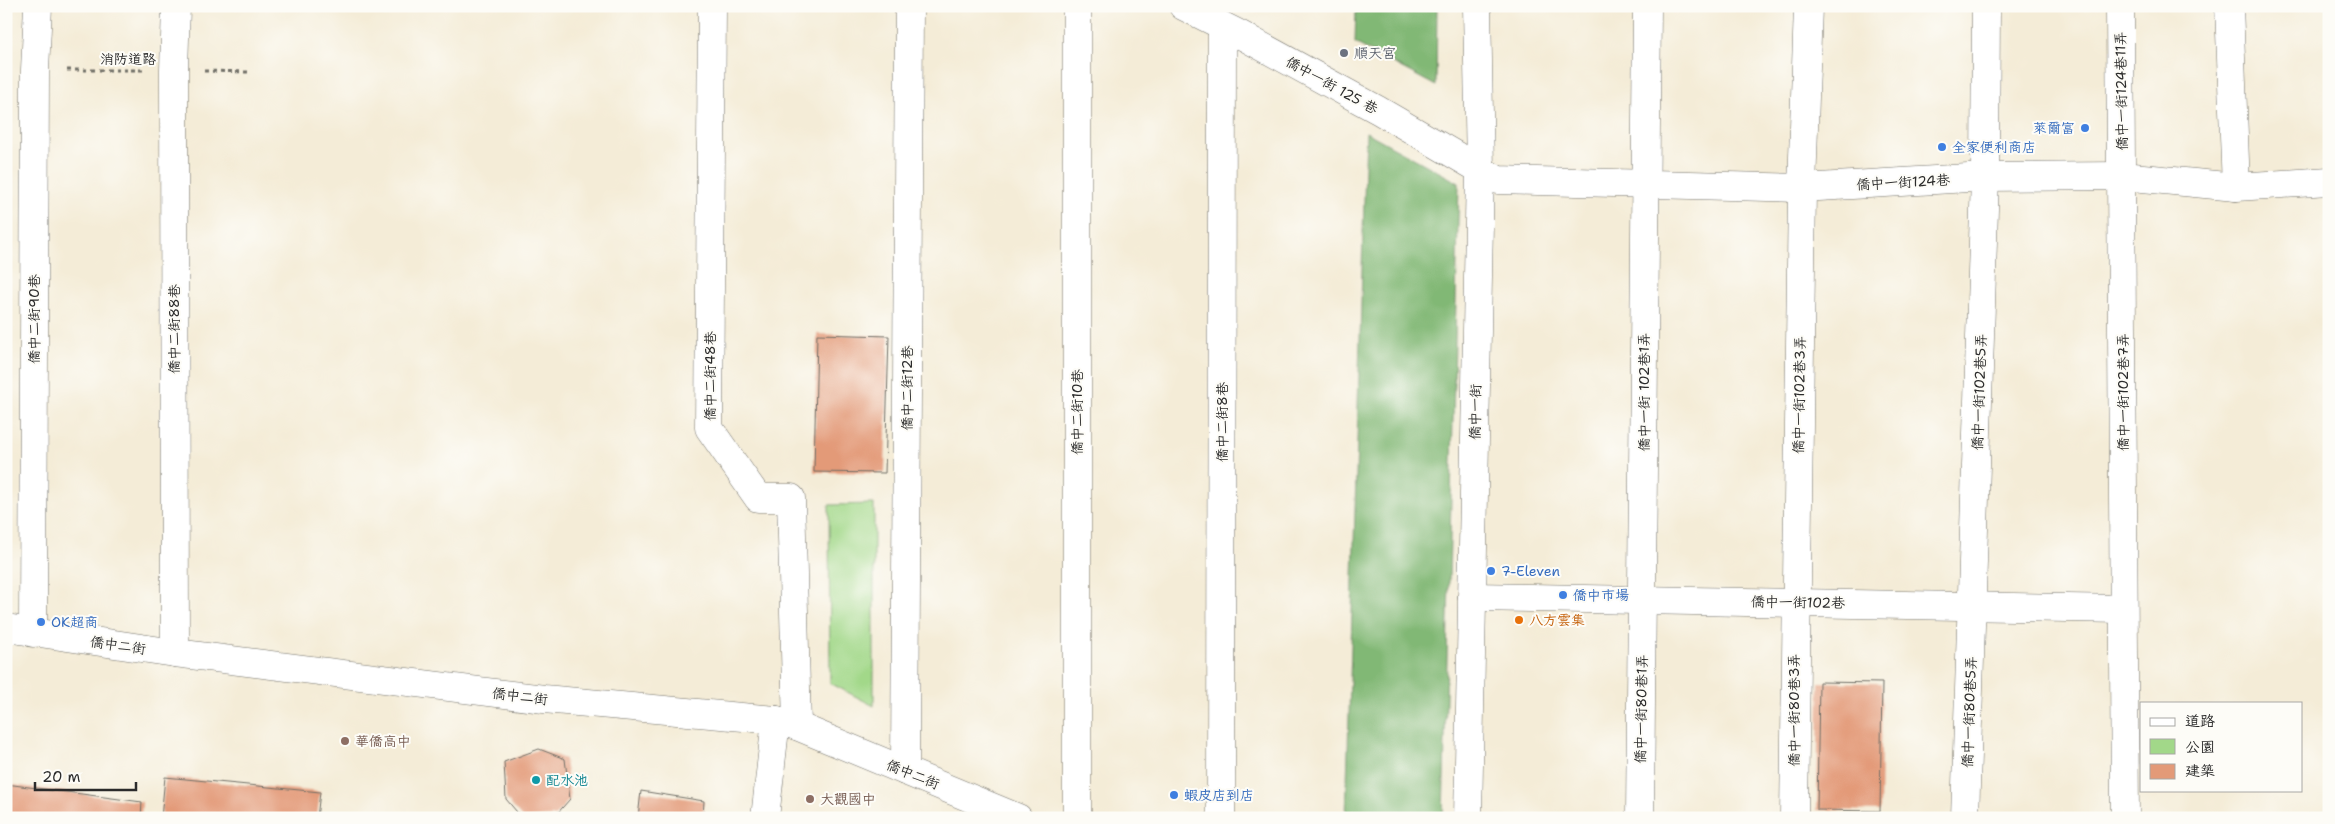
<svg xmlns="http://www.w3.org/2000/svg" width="2335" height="824" font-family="'Shantell Sans','LXGW WenKai TC',sans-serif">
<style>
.green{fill:#a2d889;stroke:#66825a}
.forest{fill:#81b875;stroke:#567250}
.building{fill:#e39a78}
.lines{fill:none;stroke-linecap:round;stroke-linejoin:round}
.minor-casing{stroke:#716f67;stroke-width:29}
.path{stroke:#716f67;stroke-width:3;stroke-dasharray:4 4;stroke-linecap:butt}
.minor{stroke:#fff;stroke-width:28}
.worship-dot{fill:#6b7280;stroke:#fdfcf7;stroke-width:2}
.shop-dot{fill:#3f7fe0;stroke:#fdfcf7;stroke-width:2}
.food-dot{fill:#e8710a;stroke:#fdfcf7;stroke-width:2}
.education-dot{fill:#8d6e63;stroke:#fdfcf7;stroke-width:2}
.culture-dot{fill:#0f9aa8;stroke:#fdfcf7;stroke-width:2}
.labels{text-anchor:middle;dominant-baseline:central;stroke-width:4;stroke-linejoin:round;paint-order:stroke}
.worship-label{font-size:14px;fill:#5b616d;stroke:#fdfcf7;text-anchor:start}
.street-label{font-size:14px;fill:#2b2b2b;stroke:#fdfcf7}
.shop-label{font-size:14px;fill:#366cbe;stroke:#fdfcf7;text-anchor:start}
.food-label{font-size:14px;fill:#c56008;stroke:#fdfcf7;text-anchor:start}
.education-label{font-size:14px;fill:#785e54;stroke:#fdfcf7;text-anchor:start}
.culture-label{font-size:14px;fill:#0d838f;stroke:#fdfcf7;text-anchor:start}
</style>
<rect width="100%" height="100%" fill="#fdfcf7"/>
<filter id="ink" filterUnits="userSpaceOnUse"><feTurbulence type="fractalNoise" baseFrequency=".02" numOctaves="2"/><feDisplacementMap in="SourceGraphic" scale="10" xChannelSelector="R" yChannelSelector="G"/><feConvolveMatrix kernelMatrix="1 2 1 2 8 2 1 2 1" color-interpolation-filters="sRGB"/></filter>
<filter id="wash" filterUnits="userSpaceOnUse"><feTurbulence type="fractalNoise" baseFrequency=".0096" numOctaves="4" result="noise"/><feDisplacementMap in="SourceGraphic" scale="20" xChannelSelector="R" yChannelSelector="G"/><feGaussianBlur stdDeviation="1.12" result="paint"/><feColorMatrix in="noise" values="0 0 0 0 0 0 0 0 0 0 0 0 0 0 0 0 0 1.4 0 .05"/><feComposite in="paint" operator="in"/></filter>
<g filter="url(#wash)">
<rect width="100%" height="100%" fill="#f4ecd7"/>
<polygon class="green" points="874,504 874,706 830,683 829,505"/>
<g class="forest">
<polygon points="1356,6 1437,6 1436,86 1355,43"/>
<polygon points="1366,132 1459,183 1443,818 1346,818"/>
</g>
<g id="blocks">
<g class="building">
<polygon points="817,334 889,336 885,473 814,472"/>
<polygon points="1819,682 1882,683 1880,811 1817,810"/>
<polygon points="539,749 565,759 570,799 555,816 522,818 506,799 504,762"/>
<polygon points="165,777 320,792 317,818 161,818"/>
<polygon points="6,784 142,802 141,818 6,818"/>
<polygon points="641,791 704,801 703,818 638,818"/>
</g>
</g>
</g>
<g filter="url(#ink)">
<use href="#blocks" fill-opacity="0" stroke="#716f67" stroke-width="1"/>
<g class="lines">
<defs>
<g id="minor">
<polyline points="712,6 709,428 758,498 791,498 797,726"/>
<polyline points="1183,6 1241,35 1378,110 1498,180 1802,188 1985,177 2122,176 2236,187 2329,181"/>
<polyline points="2120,6 2125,818"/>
<polyline points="2229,6 2236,187"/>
<polyline points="1472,597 2123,609"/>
<polyline points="6,628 175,653 544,699 776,720 797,726 1018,818"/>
<polyline points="33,633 35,70 38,6"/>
<polyline points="175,653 174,70 176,6"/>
<polyline points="905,771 909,6"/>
<polyline points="765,818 776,720"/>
<polyline points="1077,818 1077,6"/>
<polyline points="1221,818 1222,26"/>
<polyline points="1468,818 1480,169 1477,6"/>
<polyline points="1640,818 1647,6"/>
<polyline points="1794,818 1802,188 1808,6"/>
<polyline points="1965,818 1985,177 1986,6"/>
</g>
</defs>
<use href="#minor" class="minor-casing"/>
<g class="path">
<polyline points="67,70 143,70"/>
<polyline points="204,71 249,72"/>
</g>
<use href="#minor" class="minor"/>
</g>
</g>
<circle class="worship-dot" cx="1344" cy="53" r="5"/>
<g class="shop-dot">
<circle cx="2085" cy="128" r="5"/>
<circle cx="1942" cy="147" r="5"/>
<circle cx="1491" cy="571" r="5"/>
<circle cx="1563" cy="595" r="5"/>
<circle cx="41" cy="622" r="5"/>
<circle cx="1174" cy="795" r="5"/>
</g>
<circle class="food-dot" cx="1519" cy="620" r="5"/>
<g class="education-dot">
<circle cx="345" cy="741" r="5"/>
<circle cx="810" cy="799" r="5"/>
</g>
<circle class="culture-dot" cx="536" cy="780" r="5"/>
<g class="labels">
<g class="worship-label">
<text x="1354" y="53">順天宮</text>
</g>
<g class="street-label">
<text x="128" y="59">消防道路</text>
<text transform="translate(1332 85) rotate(29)">僑中一街 125 巷</text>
<text transform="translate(2121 91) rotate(-91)">僑中一街124巷11弄</text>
<text transform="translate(1903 182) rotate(-3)">僑中一街124巷</text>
<text transform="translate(34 319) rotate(-90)">僑中二街90巷</text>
<text transform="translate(174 329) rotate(-90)">僑中二街88巷</text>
<text transform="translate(710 376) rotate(-90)">僑中二街48巷</text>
<text transform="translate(907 388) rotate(-90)">僑中二街12巷</text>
<text transform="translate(1644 392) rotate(-90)">僑中一街 102巷1弄</text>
<text transform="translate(1979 392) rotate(-88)">僑中一街102巷5弄</text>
<text transform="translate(2123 392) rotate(-90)">僑中一街102巷7弄</text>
<text transform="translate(1799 395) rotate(-89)">僑中一街102巷3弄</text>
<text transform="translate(1077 412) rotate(-90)">僑中二街10巷</text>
<text transform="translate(1475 412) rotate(-89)">僑中一街</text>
<text transform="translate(1222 422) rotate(-90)">僑中二街8巷</text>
<text transform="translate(1798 602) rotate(1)">僑中一街102巷</text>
<text transform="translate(118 645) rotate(8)">僑中二街</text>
<text transform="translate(520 696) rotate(7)">僑中二街</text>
<text transform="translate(1641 709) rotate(-89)">僑中一街80巷1弄</text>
<text transform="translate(1794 710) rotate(-90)">僑中一街80巷3弄</text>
<text transform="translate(1969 712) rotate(-88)">僑中一街80巷5弄</text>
<text transform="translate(913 774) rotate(22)">僑中二街</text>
</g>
<g class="shop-label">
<text x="2075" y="128" text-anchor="end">萊爾富</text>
<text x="1952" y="147">全家便利商店</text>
<text x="1501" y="571">7-Eleven</text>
<text x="1573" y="595">僑中市場</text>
<text x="51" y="622">OK超商</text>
<text x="1184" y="795">蝦皮店到店</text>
</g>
<g class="food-label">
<text x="1529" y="620">八方雲集</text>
</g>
<g class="education-label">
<text x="355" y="741">華僑高中</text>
<text x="820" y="799">大觀國中</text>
</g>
<g class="culture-label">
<text x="546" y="780">配水池</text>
</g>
</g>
<rect width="2335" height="824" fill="none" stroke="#fdfcf7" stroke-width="25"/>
<rect x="2140" y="702" width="162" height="90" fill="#fdfcf7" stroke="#a9a8a5"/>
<rect x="2150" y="718" width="25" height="8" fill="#ffffff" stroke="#a9a8a5"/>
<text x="2185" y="726" font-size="15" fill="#2b2b2b">道路</text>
<rect x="2150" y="739" width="25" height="15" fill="#a2d889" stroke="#a9a8a5"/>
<text x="2185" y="752" font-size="15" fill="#2b2b2b">公園</text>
<rect x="2150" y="764" width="25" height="15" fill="#e39a78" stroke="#a9a8a5"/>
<text x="2185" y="776" font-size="15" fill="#2b2b2b">建築</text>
<path d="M35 782v8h101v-8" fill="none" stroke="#2b2b2b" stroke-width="2.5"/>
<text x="42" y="782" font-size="15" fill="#2b2b2b" stroke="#fdfcf7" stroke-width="4" paint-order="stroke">20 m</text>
</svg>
